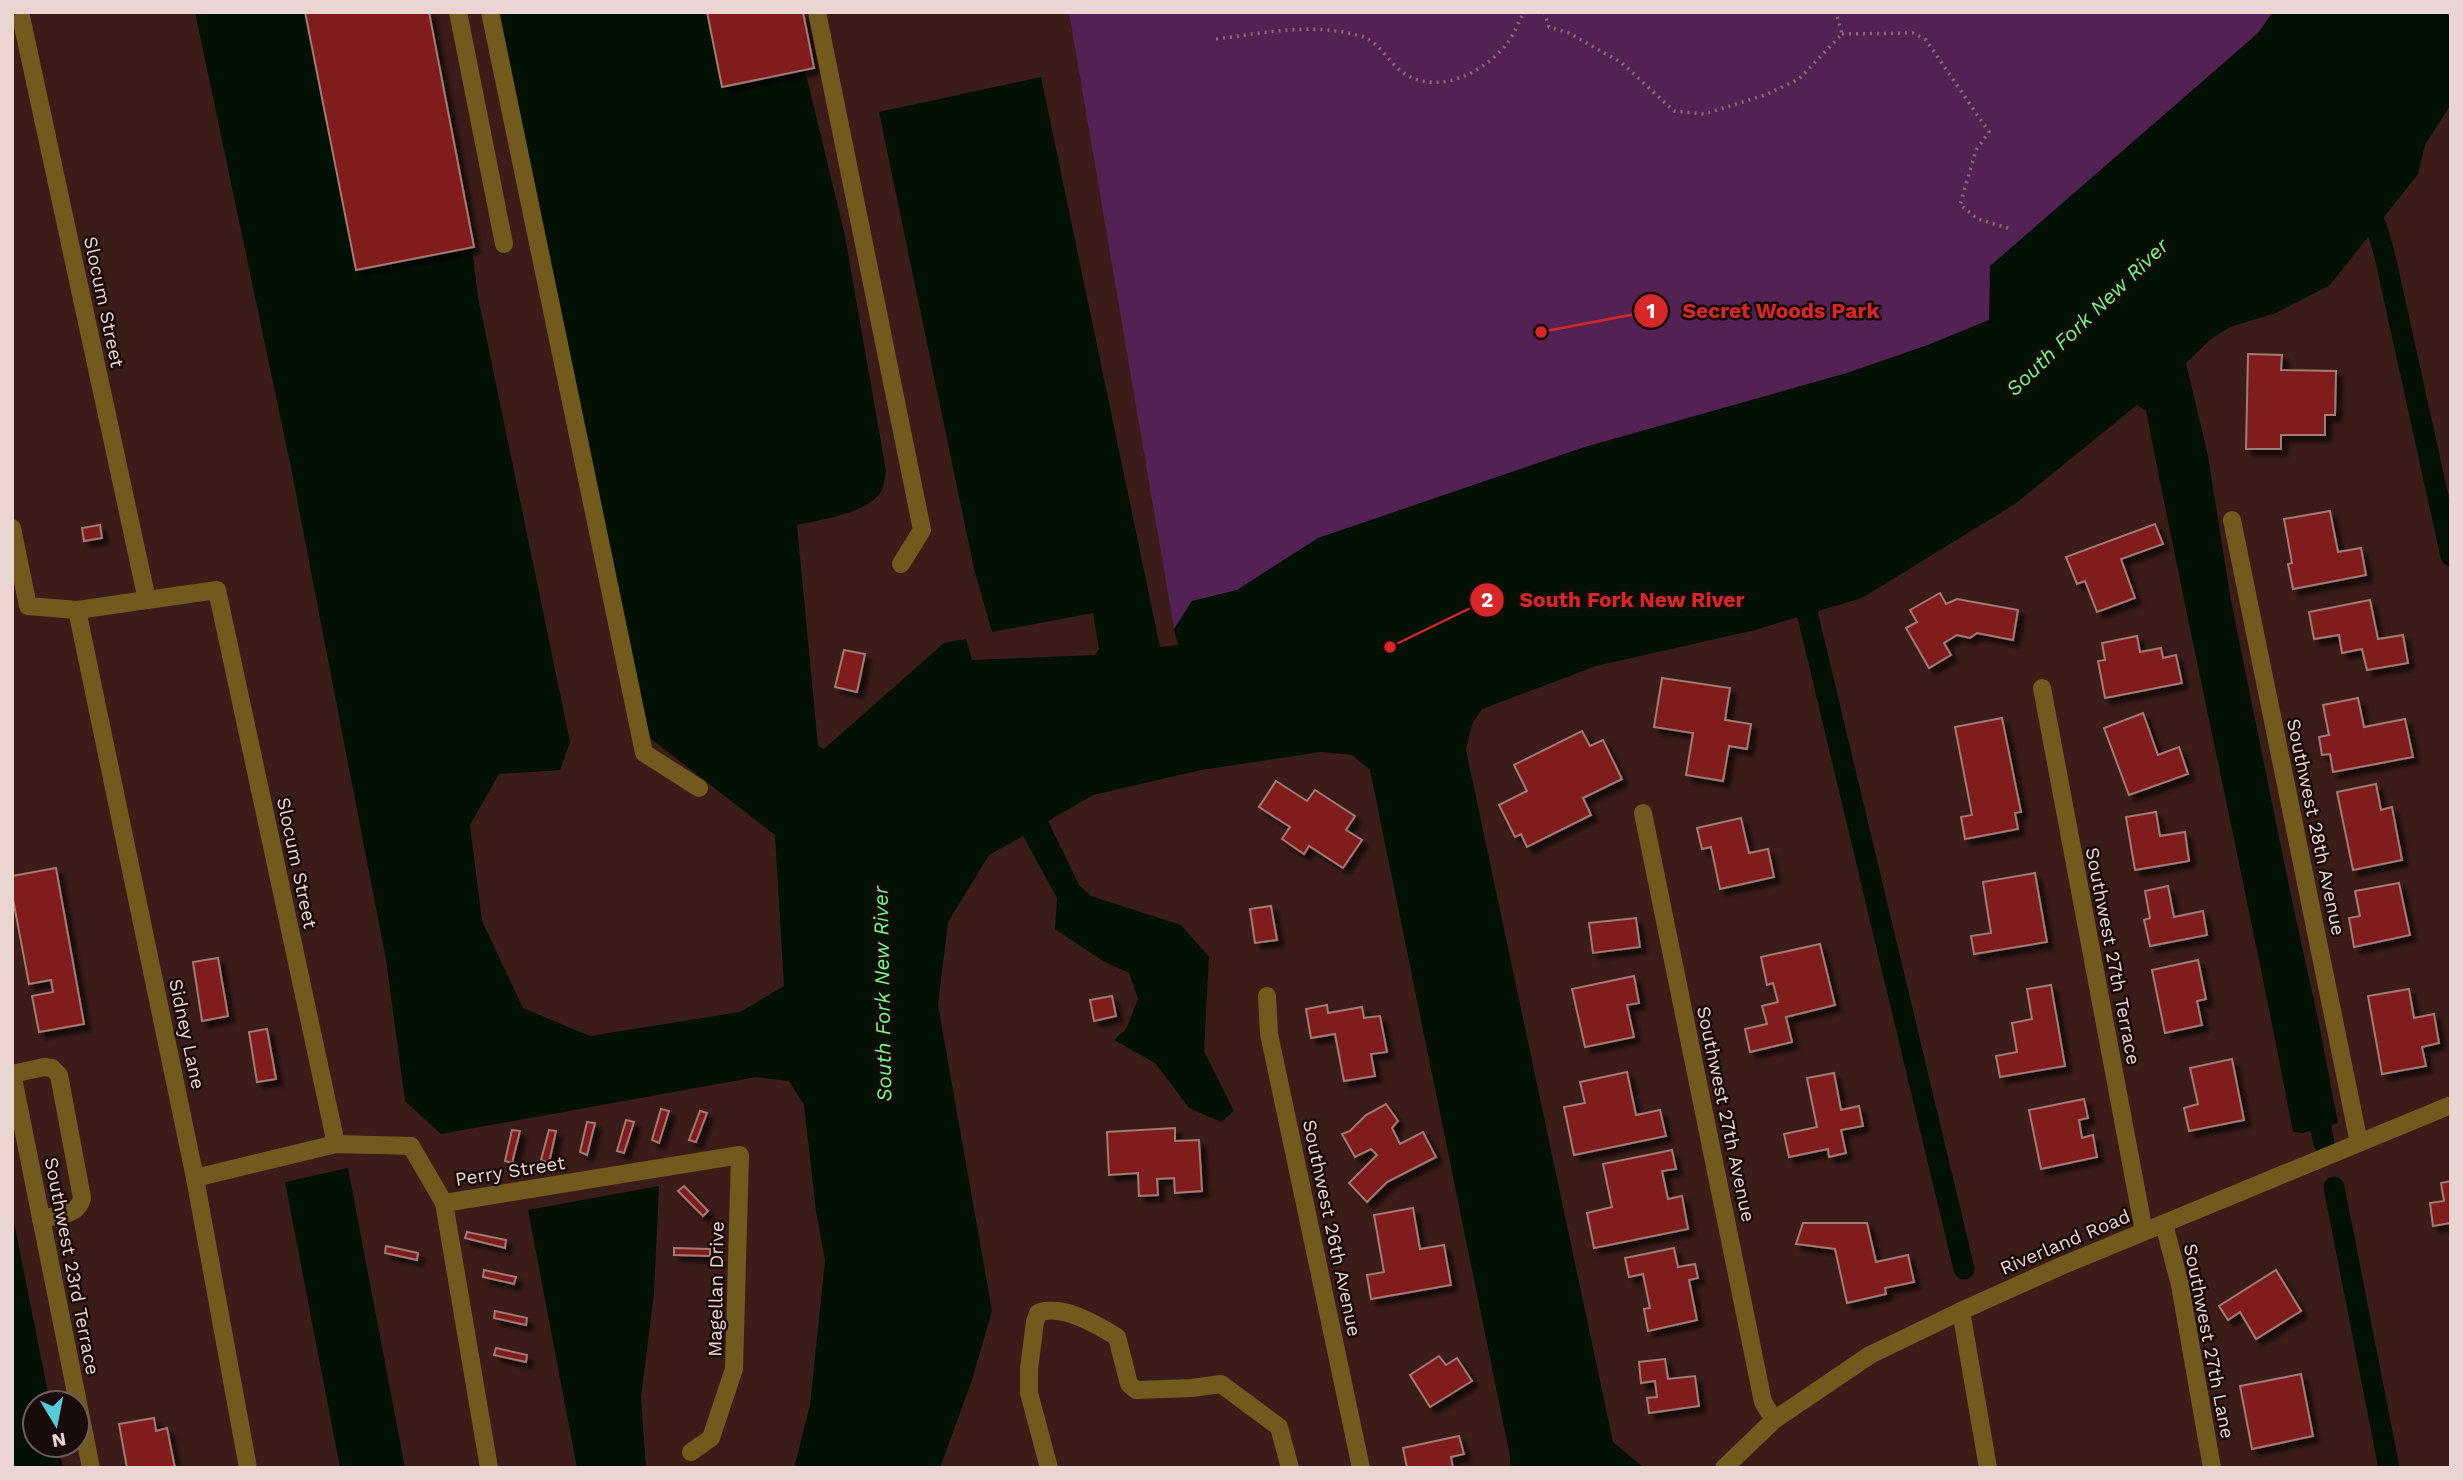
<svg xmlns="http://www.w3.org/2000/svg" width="2463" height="1480" font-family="'Work Sans',sans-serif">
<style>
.green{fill:#542155}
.water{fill:#031105}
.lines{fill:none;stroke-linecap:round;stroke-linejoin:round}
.canal{stroke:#031105;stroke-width:21}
.building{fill:#801c1a;stroke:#a17974;stroke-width:2;filter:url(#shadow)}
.path{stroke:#886d6a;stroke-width:3.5;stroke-dasharray:2 5;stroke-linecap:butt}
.minor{stroke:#725a1e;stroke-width:18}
.labels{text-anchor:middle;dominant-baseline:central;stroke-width:5;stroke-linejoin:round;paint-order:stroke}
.street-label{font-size:19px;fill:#ebd5d2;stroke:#190b09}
.water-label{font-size:21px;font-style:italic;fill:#70fb87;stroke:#190b09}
.leader{fill:none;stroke:#d62828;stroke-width:2.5}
.callout-dot{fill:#d62828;stroke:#190b09;stroke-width:2.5}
.mark-label{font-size:21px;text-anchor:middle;font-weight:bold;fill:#fff}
.callout-label{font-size:21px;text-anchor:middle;font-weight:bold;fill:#d62828;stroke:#190b09;stroke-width:5;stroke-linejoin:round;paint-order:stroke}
</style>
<defs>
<filter id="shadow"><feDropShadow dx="6" dy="6" stdDeviation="2" flood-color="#0009"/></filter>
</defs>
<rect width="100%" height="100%" fill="#3b1c19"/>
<polygon class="green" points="1069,12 2273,12 2258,33 1989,320 1928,345 1847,373 1585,447 1319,538 1237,590 1192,601 1174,629"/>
<g class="water">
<path d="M195,12H426L472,247L478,297L570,742L560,770L499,774L470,825L482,921L523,1008L590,1036L740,1012L784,986L775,835L646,735L500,12H791L845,236L886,471C885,478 884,488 880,493C867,513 820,520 797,525L818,746L824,749L944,643L966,639L972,660L1095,655L1099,649L1093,613L992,632L974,569L879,112L1041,77L1160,647L1178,645L1174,629L1192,601L1237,590L1318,538L1585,447L1847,373L1928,345L1989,320L1990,266L2258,33L2273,12H2451V104L2425,145L2418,174L2330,285L2276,313L2230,327L2211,339L2186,363L2208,456L2231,601L2291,896L2318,1019L2338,1123L2303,1133L2293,1132C2247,891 2193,652 2146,411L2137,405L2015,504L1862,598L1755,630L1596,666L1482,709L1472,724L1466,750L1613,1442L1644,1468H1510V1456L1370,770L1352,755L1321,752L1201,770L1093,795L1048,821L1079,885L1091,896L1181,925L1209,957L1204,1051L1234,1111L1221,1122L1189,1108L1155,1063L1114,1040L1126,1029L1138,999L1129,973L1103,961L1055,929L1057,898L1023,836L989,855L948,922L938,1005L992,1311L972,1380L940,1468H794L810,1405L825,1261L816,1211L804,1105L789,1081L756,1077L441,1134L405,1101L386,960L291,468Z"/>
<polygon points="348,1168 405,1468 340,1468 285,1182"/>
<polygon points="659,1186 654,1294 641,1397 646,1468 577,1468 528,1210"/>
<polygon points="12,1212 50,1403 35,1403 35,1445 58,1445 63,1468 12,1468"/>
</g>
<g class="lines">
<g class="canal">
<polyline points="2365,201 2376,226 2384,252 2451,556"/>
<polyline points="1801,587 1964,1269"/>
<polyline points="2315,1100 2324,1143"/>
<polyline points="2334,1187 2389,1468"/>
</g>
</g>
<g class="building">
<polygon points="305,12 429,12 474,247 356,270"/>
<polygon points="707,12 803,12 814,68 722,87"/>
<polygon points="2248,354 2282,355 2281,370 2336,371 2335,415 2325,415 2325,435 2281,435 2281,449 2246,449"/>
<polygon points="2330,511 2338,552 2361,548 2366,575 2293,589 2288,564 2292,563 2284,519"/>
<polygon points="2155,524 2163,544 2121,559 2135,598 2097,612 2085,581 2077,584 2066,557"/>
<polygon points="100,525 102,538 84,541 82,528"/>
<polygon points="1940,593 1946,604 1957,599 2018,610 2013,640 1977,633 1970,638 1957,635 1944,643 1951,655 1929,668 1906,628 1917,622 1910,610"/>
<polygon points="2370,600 2378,639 2403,635 2408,663 2367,670 2362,649 2342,653 2339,635 2314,639 2309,612"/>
<polygon points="2137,636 2140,652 2161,648 2163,658 2176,655 2182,683 2105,698 2098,661 2105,660 2102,643"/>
<polygon points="844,650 865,654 857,692 835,687"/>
<polygon points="1662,678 1730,688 1725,720 1751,724 1747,749 1729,746 1723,781 1686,775 1693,733 1654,727"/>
<polygon points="2358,698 2364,727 2405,719 2413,757 2333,772 2330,754 2322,755 2319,737 2329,735 2323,705"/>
<polygon points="2143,713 2158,755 2179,747 2188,774 2129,795 2104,728"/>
<polygon points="2002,718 2021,812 2015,813 2018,829 1965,839 1961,817 1972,815 1955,727"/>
<polygon points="1582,731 1590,746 1603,740 1622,779 1583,798 1591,815 1527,847 1521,834 1515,837 1499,805 1527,791 1514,765"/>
<polygon points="1276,781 1307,801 1315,790 1355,816 1346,830 1362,840 1343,868 1309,846 1304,854 1282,839 1290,827 1259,807"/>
<polygon points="2376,784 2381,810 2392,807 2402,860 2353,870 2337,792"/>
<polygon points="2156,812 2160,836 2185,832 2189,861 2135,870 2126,817"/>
<polygon points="1741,818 1749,853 1768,849 1774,877 1720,889 1711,847 1702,849 1697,828"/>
<polygon points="56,868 84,1024 39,1032 32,996 53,992 51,980 29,984 12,894 12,876"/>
<polygon points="2035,873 2047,942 1974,954 1971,936 1991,933 1983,882"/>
<polygon points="2399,883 2410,935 2354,947 2349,918 2360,916 2355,891"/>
<polygon points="2168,886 2174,917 2203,911 2207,935 2150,946 2144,920 2150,918 2145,891"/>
<polygon points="1271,906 1277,940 1255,943 1250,909"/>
<polygon points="1636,918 1640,947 1593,953 1589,923"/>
<polygon points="1820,944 1835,1005 1786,1017 1792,1042 1750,1052 1745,1029 1767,1024 1762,1006 1778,1002 1773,983 1767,985 1761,957"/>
<polygon points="218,958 228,1016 202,1021 193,962"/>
<polygon points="2198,960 2206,999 2197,1001 2202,1025 2165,1033 2152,970"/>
<polygon points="1634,976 1639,1003 1627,1005 1634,1037 1585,1047 1572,989"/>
<polygon points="2051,985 2065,1066 2000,1077 1996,1056 2017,1052 2012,1023 2032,1019 2027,989"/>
<polygon points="2409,989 2414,1018 2434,1014 2439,1043 2422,1047 2426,1066 2382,1074 2368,996"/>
<polygon points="1112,996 1116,1016 1094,1021 1090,1000"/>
<polygon points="1327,1005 1328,1013 1362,1007 1364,1018 1380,1016 1387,1052 1371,1054 1375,1076 1344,1081 1335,1034 1311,1038 1306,1009"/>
<polygon points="267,1029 276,1079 257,1082 249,1032"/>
<polygon points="2232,1059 2244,1120 2189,1131 2184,1108 2198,1104 2190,1068"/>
<polygon points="1627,1072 1636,1115 1660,1110 1666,1136 1574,1155 1564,1107 1585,1103 1580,1082"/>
<polygon points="1834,1073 1841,1110 1859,1106 1863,1126 1841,1130 1846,1153 1829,1157 1828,1149 1789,1157 1784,1134 1817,1127 1807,1078"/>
<polygon points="2084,1099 2088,1118 2079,1120 2082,1138 2093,1135 2097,1157 2041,1169 2029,1110"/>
<polygon points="1386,1104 1398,1121 1392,1128 1400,1144 1423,1132 1436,1157 1387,1182 1367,1202 1349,1183 1377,1155 1371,1149 1355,1157 1342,1134 1350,1131 1366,1115"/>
<polygon points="661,1109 669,1111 659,1143 652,1140"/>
<polygon points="700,1111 707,1113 696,1142 689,1140"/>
<polygon points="626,1120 634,1122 624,1153 617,1151"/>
<polygon points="587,1122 595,1123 587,1155 580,1152"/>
<polygon points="1175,1128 1175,1141 1199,1140 1202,1191 1175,1193 1174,1178 1157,1179 1158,1195 1139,1196 1138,1173 1109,1175 1107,1132"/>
<polygon points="512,1130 520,1131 512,1163 505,1161"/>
<polygon points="549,1130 556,1131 549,1163 541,1160"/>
<polygon points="1672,1150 1676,1169 1662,1171 1668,1199 1682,1196 1688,1229 1594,1248 1587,1213 1612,1207 1603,1164"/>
<polygon points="2451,1181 2451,1223 2433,1226 2430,1203 2444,1201 2441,1183"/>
<polygon points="684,1186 708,1211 703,1216 678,1191"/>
<polygon points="1413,1208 1420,1249 1444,1245 1451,1285 1371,1299 1367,1275 1384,1272 1374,1215"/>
<polygon points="1803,1223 1867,1223 1876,1262 1908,1255 1914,1282 1885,1288 1886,1294 1847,1303 1835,1249 1796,1244"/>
<polygon points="467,1232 506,1240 505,1248 465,1238"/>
<polygon points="386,1246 418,1253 417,1260 385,1253"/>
<polygon points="674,1248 710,1249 710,1256 674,1255"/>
<polygon points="1674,1248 1678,1267 1695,1264 1698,1278 1689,1280 1697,1320 1648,1331 1644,1309 1650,1308 1643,1274 1629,1277 1625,1258"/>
<polygon points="484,1270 516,1277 514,1284 483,1277"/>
<polygon points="2276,1270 2301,1311 2256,1339 2240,1312 2228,1320 2219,1306"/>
<polygon points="495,1311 527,1318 526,1325 494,1318"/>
<polygon points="496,1348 527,1355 526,1362 494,1355"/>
<polygon points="1439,1356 1446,1365 1457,1358 1472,1381 1430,1407 1410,1375"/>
<polygon points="1665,1359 1668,1379 1695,1376 1699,1406 1649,1413 1647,1398 1657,1397 1655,1381 1641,1383 1639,1362"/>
<polygon points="2301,1374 2313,1436 2252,1449 2240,1386"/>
<polygon points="154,1418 156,1431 167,1428 175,1468 127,1468 119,1424"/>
<polygon points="1459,1436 1464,1454 1451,1457 1453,1468 1407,1468 1403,1448"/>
</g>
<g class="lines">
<g class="path">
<polyline points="1544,12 1549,27 1569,33 1622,63 1674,111 1704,114 1765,95 1799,79 1842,34 1836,12"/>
<polyline points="1842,34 1913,33 1926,40 1989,132 1976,150 1960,205 1978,219 2011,229"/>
<path d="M1216,39C1265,33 1312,22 1360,36C1380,41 1389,64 1405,74C1440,96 1487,71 1509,41C1515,32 1519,21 1524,12"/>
</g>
<g class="minor">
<polyline points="20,12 147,600"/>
<polyline points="458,12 504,244"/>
<polyline points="490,12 644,753 699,788"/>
<polyline points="817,12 922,530 901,564"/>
<polyline points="2232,520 2359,1143"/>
<polyline points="12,528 28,606 77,610 217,590 336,1144"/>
<polyline points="77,610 195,1178 248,1468"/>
<polyline points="2042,688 2144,1232"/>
<polyline points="1643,813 1763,1402 1774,1420"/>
<polyline points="1267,996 1269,1034 1361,1468"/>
<polyline points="12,1073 91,1468"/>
<path d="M12,1074L44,1067L52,1068L59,1075L82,1198C78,1216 58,1215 41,1219"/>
<polyline points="195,1178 336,1144 411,1146 444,1203 740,1155 734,1369 711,1438 691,1452"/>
<polyline points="444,1203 489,1468"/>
<polyline points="2164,1224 2180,1285 2212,1468"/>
<polyline points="1961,1311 1988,1468"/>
<path d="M1049,1468L1029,1393V1369L1035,1322L1038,1313C1061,1303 1098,1325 1117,1337L1129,1384L1136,1390L1192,1388L1221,1384L1279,1427L1290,1468"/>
<polyline points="1724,1468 1774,1420 1870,1355 1961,1311 2061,1266 2451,1105"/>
</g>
</g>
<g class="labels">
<g class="street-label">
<text transform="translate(104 302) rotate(78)">Slocum Street</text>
<text transform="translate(2316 827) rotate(78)">Southwest 28th Avenue</text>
<text transform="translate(297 863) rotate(78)">Slocum Street</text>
<text transform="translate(2113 956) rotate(79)">Southwest 27th Terrace</text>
<text transform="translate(187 1034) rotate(78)">Sidney Lane</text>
<text transform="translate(1726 1114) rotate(78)">Southwest 27th Avenue</text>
<text transform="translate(510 1171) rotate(-9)">Perry Street</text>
<text transform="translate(1332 1228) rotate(78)">Southwest 26th Avenue</text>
<text transform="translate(2065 1242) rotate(-23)">Riverland Road</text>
<text transform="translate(72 1266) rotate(79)">Southwest 23rd Terrace</text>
<text transform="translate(716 1289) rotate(-89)">Magellan Drive</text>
<text transform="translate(2209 1341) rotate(79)">Southwest 27th Lane</text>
</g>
<g class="water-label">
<text transform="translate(2087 317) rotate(-44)">South Fork New River</text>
<text transform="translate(882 994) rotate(-91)">South Fork New River</text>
</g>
</g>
<path class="leader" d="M1541 332L1651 311M1390 647L1487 600"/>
<g class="callout-dot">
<circle cx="1541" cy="332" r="7"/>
<circle cx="1390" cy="647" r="7"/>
<circle cx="1651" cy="311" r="18"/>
<circle cx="1487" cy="600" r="18"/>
</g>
<g class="mark-label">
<text x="1651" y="318">1</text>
<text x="1487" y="607">2</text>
</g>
<g class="callout-label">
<text x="1781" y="318">Secret Woods Park</text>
<text x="1632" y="607">South Fork New River</text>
</g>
<rect width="2463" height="1480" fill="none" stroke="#ebd5d2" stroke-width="28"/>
<g transform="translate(56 1424) rotate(170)"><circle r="33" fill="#190b09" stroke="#6d5c59" stroke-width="2"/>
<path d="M0-5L12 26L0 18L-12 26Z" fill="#53cbda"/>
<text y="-10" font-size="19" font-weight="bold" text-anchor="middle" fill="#ebd5d2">N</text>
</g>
</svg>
